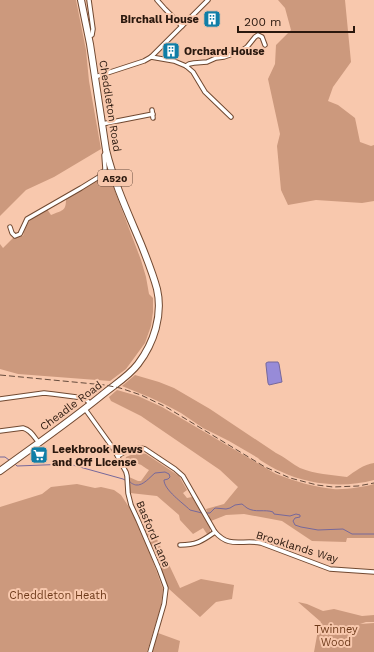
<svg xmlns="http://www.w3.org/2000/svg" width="374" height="652" font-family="'Work Sans',sans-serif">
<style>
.green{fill:#cc997d}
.water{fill:#978bd8;stroke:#76689b}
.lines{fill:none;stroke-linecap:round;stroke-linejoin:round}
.stream{stroke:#76689b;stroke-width:1}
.minor-casing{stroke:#714931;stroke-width:5.5}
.trunk-casing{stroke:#714931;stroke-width:8}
.minor{stroke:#fff;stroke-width:3.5}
.trunk{stroke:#fff;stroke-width:6}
.rail{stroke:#664b3c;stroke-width:1;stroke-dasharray:6 3;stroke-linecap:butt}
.labels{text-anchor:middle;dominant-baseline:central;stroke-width:4;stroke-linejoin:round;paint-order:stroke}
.shield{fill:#f8c8ad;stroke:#684d3e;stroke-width:1}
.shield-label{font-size:10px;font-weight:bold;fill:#2a180e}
.poi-label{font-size:11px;font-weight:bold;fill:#2a180e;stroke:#f8c8ad;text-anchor:start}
.street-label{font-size:11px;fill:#2a180e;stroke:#f8c8ad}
.park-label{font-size:11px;fill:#6e3a1a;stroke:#f8c8ad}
</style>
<rect width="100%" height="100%" fill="#f8c8ad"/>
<g class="green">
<polygon points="0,0 76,0 86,50 89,81 101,149 54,177 26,190 0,216"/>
<polygon points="278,0 345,0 351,62 333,87 328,101 338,105 355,118 360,142 371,146 374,145 374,201 362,203 316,200 288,205 281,190 277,146 280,134 268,79 275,64 276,45 291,30 285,8"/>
<path d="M108,173L141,260L146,277L149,294L153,298V312L151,326L145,343L126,369L110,381L18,374L0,369V244L3,248L15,236H23C28,218 32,218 47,209L51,215C62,210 66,212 66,199Z"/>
<path d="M135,375L159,382L174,388L210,409L276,453C285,457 292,464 300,468C315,474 331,475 347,477C354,472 364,464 374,463V480C344,488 310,485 282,472C274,469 267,464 260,460L258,458L229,441L203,428L181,413L164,404L149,397L122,386Z"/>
<path d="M117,390L138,396L162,407L276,474C294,481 314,487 333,489C344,490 364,487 374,484V538H347L346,542L312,541L282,521L244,514L226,515L211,521L206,509L224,504L238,487L220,470L141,416L111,401L109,397Z"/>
<path d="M138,452L146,454L179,476L187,490L183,493L187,498L192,497L210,527V533L207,534L203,528L193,534L180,520L179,515L157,496L130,493L129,477L138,481H141L149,470C138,463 140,462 128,467L125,462L126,457Z"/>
<polygon points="77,484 95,488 101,487 114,490 121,495 131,510 145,540 163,589 161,606 147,652 0,652 0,507 42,494 51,487"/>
<polygon points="142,525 154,533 180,588 201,579 234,585 232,599 216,602 200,617 169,589"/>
<polygon points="298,602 307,604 323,611 334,609 362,616 374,615 374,622 366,622 360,624 374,623 374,652 314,652 318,630 321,622"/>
<polygon points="158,633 180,641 178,652 152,652"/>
</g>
<polygon class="water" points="268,362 278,362 279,364 282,382 269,385 268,383 266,365 266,363"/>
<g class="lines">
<g class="stream">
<polyline points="0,457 5,457 9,460"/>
<polyline points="15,464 17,466 69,464 123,479 127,481"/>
<path d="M130,482C130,483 135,485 136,485C143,486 150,477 155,473L165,472L169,474L170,477L168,479L164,480C164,490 183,503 190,510L202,513"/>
<path d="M205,513H210L215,508L226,509L230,508L235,505L242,504C244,505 245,507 247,508C255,513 265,509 273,512L274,514L290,516L296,514L300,515V517L295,518L293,521L295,525L301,527L318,530L343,529L352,534H374"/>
</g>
<defs>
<g id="minor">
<polyline points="157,0 165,9 182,26"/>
<polyline points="88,36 92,35 93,29 89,0"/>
<polyline points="151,57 174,61 186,66 193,72 205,92 231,117"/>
<polyline points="186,66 189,64 194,63 207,62 216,58 224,57 241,51 247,47 255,37 258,35 262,37 265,45"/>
<polyline points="95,77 144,61 151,57 208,0"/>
<polyline points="152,110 153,118"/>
<polyline points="102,124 153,114"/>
<polyline points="10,227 12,233 15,236 20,234 27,219 81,188 102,175 105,169 104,155 106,152"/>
<polyline points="0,399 44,393 53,394 84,398 91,404"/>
<polyline points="85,409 113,448 126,472 127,476 128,493 131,505 138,520 159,569 166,588 164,604 150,652"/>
<path d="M0,431L23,428C31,430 34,437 39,443"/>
<path d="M118,456C126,451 135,446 145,449L175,469L183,476L215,532C230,549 242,539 261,543L330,569L374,572"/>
<path d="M180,545C197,545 202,541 215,532"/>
</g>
<path id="trunk" d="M0,471C34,446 69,422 102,395C114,385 129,376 138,364C154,343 163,315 157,289C153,274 147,259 141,244C128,213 114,183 106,150L90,44L81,0"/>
</defs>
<use href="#minor" class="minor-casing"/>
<use href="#trunk" class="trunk-casing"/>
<use href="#minor" class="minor"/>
<use href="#trunk" class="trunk"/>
<polyline class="rail" points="0,375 105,385 120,388 141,395 166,407 265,467 290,478 317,485 333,487 358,486 374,483"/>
</g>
<defs>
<symbol id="building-square" viewBox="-11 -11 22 22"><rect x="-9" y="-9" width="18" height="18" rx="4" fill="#107ea7" stroke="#f8c8ad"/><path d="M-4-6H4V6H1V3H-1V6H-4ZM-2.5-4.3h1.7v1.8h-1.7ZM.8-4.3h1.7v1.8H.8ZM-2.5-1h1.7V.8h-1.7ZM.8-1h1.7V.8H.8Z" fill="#fff"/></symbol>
<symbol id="supermarket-square" viewBox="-11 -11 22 22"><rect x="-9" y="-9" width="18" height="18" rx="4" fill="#107ea7" stroke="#f8c8ad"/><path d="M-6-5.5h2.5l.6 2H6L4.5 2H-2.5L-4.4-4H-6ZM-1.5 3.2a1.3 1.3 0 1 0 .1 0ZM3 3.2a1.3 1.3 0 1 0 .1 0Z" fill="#fff"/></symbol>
</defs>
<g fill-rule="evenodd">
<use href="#building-square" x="202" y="9" width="20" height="20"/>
<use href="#building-square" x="161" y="41" width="20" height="20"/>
<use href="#supermarket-square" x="29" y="445" width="20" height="20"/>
</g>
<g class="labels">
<rect class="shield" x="98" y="170" width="34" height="16" rx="3"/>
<g class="shield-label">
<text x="115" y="178">A520</text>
</g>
<g class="poi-label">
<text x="199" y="19" text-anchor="end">Birchall House</text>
<text x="184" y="51">Orchard House</text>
<text x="52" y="449">Leekbrook News<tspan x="52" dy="13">and Off License</tspan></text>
</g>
<g class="street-label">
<text transform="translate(110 106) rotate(81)">Cheddleton Road</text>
<text transform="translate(71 406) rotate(-37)">Cheadle Road</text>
<text transform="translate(153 534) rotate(67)">Basford Lane</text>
<text transform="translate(297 547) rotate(17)">Brooklands Way</text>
</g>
<g class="park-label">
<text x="58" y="595">Cheddleton Heath</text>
<text x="336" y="629">Twinney<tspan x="336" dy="13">Wood</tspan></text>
</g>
</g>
<path d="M238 26v6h116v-6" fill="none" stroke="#2a180e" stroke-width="2"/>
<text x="244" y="26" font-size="12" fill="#2a180e" stroke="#f8c8ad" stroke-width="3" paint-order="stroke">200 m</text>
</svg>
